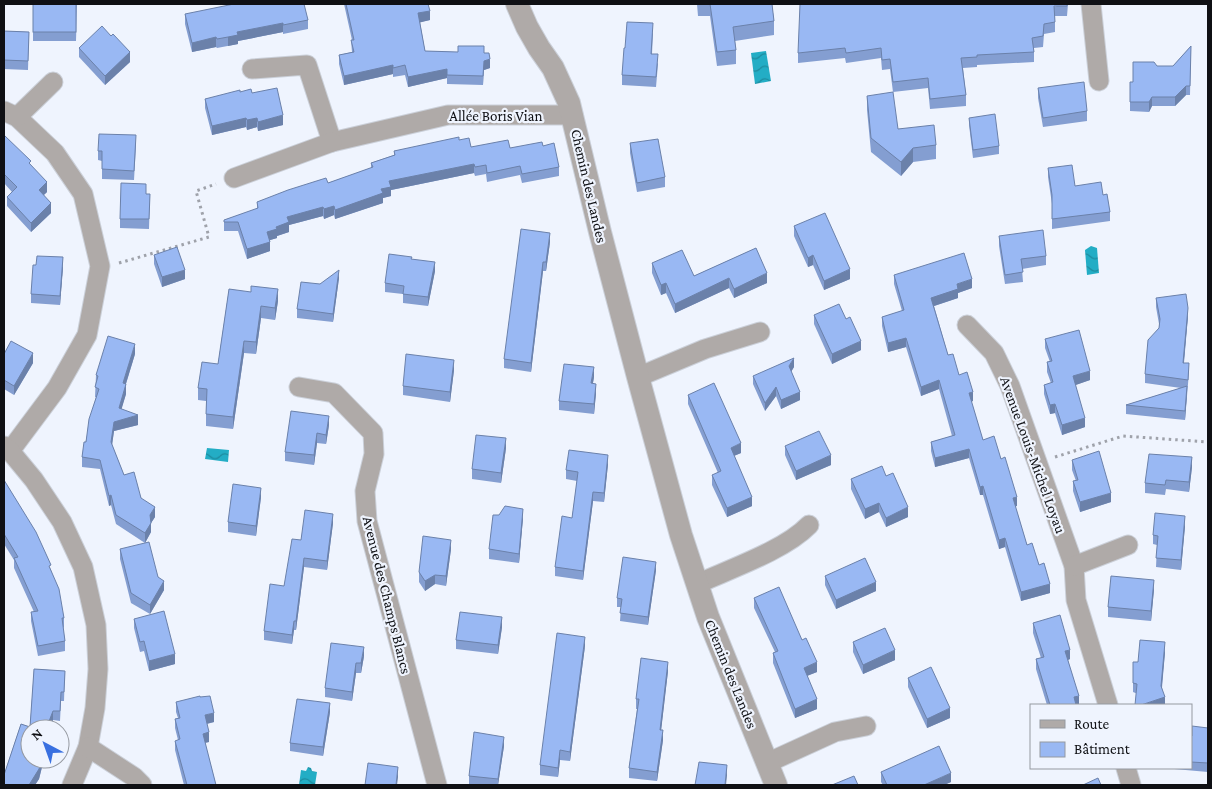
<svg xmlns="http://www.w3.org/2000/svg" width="1212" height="789" font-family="'Crimson Pro',serif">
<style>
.water{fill:url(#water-waves)}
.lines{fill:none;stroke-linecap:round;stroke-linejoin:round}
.minor-casing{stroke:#cbd0d9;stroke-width:21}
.tertiary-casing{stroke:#cbd0d9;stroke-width:24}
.path{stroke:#9fa2aa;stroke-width:3;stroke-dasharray:2.5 4;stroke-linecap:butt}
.minor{stroke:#afaaa8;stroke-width:19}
.tertiary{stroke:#afaaa8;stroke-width:22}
.wall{fill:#849ed1}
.shaded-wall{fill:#6b81aa}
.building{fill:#99b8f3;stroke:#6b81aa}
.labels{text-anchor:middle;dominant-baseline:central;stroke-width:4.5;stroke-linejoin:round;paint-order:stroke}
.street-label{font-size:15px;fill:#0f1014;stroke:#eff4fe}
</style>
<defs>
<pattern id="water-waves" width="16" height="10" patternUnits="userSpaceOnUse" patternTransform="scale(1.25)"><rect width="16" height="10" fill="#23adc5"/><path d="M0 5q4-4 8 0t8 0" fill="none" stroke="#1d8b9f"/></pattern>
</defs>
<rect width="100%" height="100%" fill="#eff4fe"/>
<g class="water">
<polygon points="766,51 771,81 755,84 751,53"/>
<polygon points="1091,246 1097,248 1099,273 1087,275 1085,250"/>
<polygon points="207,448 229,450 228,462 205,459"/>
<polygon points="308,767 311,768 312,771 317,772 315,785 299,785 301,770 306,771"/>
</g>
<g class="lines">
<defs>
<g id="minor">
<polyline points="1091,4 1099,81"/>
<polyline points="252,69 307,65 332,142 448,115 573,115"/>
<polyline points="4,111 17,117 55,153 83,194 100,266 87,335 57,388 10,451"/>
<polyline points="17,117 53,82"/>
<polyline points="234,178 332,142"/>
<polyline points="967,325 994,353 1010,386 1074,566 1076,600 1108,705"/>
<polyline points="638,377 705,349 760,332"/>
<polyline points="299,387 334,393 373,433 374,454 365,491 367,521 437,785"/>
<polyline points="4,446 10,451 34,480 62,522 83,567 96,625 98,669 95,708 88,747 72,785"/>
<polyline points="1074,566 1128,545"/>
<path d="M697,584C730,569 785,550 809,525"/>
<polyline points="88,747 134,777 142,785"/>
<polyline points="767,763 835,732 866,726"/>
<polyline points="1126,768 1131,785"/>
</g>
<polyline id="tertiary" points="517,4 527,27 539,48 553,68 569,103 600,232 638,377 681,535 708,617 776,785"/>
</defs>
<use href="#minor" class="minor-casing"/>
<use href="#tertiary" class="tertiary-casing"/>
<g class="path">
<polyline points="119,263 209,237 196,191 216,184"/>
<polyline points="1055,457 1123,436 1208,442"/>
</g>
<use href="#minor" class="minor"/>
<use href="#tertiary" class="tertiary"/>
</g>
<g class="wall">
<polygon points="33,4 77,4 76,41 33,41"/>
<polygon points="344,4 428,4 430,20 420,22 425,51 484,53 490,68 484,70 483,85 447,84 447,78 408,87 405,75 393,77 393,74 344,85 339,64 339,55 352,52 351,40 352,40"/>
<polygon points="697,4 772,4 774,21 774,35 735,41 736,50 736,64 717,66 710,16 698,16"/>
<polygon points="1068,4 1067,16 1055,16 1055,32 1044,34 1043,47 1034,48 1034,62 977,65 977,67 963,68 966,95 966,106 930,109 928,88 893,92 890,69 882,70 881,58 846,63 845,58 798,63 798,53"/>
<polygon points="185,14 308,20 308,29 283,34 283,32 238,41 238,44 217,48 216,47 192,52 185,24"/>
<polygon points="4,31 29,32 28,70 4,69"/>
<polygon points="653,33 652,54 658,64 656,87 622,85 622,75 625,48"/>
<polygon points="111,36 130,62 105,85 79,57 79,48"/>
<polygon points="1191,46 1190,95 1186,95 1175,106 1152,106 1149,112 1130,111 1130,82 1133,82 1157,66 1173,66"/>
<polygon points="1038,88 1087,111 1087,121 1043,127 1038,98"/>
<polygon points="240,92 252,93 283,125 258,131 257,127 247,130 246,127 212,135 205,108 205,99"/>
<polygon points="867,96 898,129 936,145 936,159 913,162 901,176 871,152 867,110"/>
<polygon points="969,118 999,146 999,154 973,158 969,125"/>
<polygon points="4,138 31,166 47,192 44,195 51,213 31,232 7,206 7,197 12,192 4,183"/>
<polygon points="459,140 471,147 510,148 543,146 559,167 559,176 522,183 520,175 487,182 486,174 475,176 474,173 391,190 391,196 383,198 383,203 335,219 334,215 324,219 323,216 289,225 289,232 277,236 277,238 270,240 270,251 247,259 238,231 224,231 224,220 257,209 257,202 328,183 371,168 371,163 394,155 394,151"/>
<polygon points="630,143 665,177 665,187 637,192 630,153"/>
<polygon points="136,145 134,180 102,179 102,161 98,160 98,151"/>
<polygon points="1048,168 1075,186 1103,195 1110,212 1110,221 1052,229 1052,204 1048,177"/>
<polygon points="146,194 150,194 149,229 120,228 120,219"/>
<polygon points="794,226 850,279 824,290 813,265 808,267 794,236"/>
<polygon points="999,236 1046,256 1046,265 1022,269 1023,282 1005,284 999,246"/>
<polygon points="550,242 546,271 543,271 531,372 504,368 504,359"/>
<polygon points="756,248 767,283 734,298 729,288 675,313 666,293 661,295 652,273 652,263 694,276"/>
<polygon points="154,255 185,279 162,287 154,264"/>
<polygon points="412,260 435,271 428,306 403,303 403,294 385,292 385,283"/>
<polygon points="36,265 63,267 60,305 31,303 31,294"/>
<polygon points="894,275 972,288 958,293 958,298 934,306 948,355 973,401 971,402 983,440 1001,459 1017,506 1015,506 1027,545 1039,565 1050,593 1021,601 1005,547 999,549 983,495 980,495 969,458 935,467 931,451 931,442 952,436 939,389 921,396 906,347 888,352 882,326 882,317 902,311 894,284"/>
<polygon points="339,278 333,322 297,318 297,309 320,284"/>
<polygon points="229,289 278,301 275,320 261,318 256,354 244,353 233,429 206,426 206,401 198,400 198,388 218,364"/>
<polygon points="1156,298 1188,316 1184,363 1189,372 1185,420 1126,414 1126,405 1181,388 1145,383 1145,374 1159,328 1159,324 1156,307"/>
<polygon points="814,315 846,319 861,350 832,364 814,324"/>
<polygon points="1045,339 1090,380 1075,385 1085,427 1062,435 1055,413 1050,414 1044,394 1044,385 1051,383 1047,372 1047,362 1050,362 1045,348"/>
<polygon points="4,354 33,363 14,395 4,389"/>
<polygon points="135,354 126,384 126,394 121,409 138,425 114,431 112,445 124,475 155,517 151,523 151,532 145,543 116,524 111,505 109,506 100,469 82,467 82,457 96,397 95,397 96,375"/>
<polygon points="794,367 791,372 800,400 781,409 776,396 765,411 753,384 753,376"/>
<polygon points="454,370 450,402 403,395 403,386"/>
<polygon points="594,377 593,383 596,393 594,414 559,410 559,401"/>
<polygon points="688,395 741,453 734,456 752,506 727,517 712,485 712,475 718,473 688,404"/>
<polygon points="329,425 326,444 317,443 314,465 285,461 285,452"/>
<polygon points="785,446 831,465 796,480 785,455"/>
<polygon points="506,448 501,483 472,479 472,469"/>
<polygon points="1072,460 1111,502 1080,512 1073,491 1073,481 1076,481 1072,470"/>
<polygon points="608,464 604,502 593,501 583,580 555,576 555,567 572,518 577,481 566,479 566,470"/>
<polygon points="1192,467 1189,492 1166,489 1165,495 1145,493 1145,483"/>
<polygon points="886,476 908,517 886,527 879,512 865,519 851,489 851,479"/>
<polygon points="4,480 51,570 64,618 64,627 63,628 65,641 65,651 38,656 31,621 31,612 34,612 14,568 14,560 4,544"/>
<polygon points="261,497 256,536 228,532 228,522"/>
<polygon points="523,518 519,563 489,559 489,549"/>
<polygon points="333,523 327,570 304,567 296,630 294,630 292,644 264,640 264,631 284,586 301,540"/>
<polygon points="1185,526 1181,570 1156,567 1157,545 1153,544 1153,535"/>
<polygon points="120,549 158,577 164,590 150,614 131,603 120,559"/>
<polygon points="451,549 446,586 435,584 425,591 419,582 419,572"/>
<polygon points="656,570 648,625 620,621 621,607 617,607 617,598"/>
<polygon points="825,576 876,591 836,609 825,585"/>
<polygon points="1154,589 1151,621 1108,617 1108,607"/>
<polygon points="754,598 817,672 807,676 817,709 795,718 773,663 773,653 775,652 754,608"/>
<polygon points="134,619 175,664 149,671 144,651 140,652 134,628"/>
<polygon points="1033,623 1070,659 1068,660 1079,705 1047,705 1036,669 1036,659 1041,658 1033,633"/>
<polygon points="502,627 498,654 456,649 456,640"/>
<polygon points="853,642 895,660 863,674 853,652"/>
<polygon points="585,646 570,761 560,760 558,777 540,775 540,765"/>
<polygon points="1165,652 1162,688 1165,705 1133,692 1133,662 1138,662"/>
<polygon points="364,656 361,673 356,673 352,701 325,697 325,688"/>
<polygon points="34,669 65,671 64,701 61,701 60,721 53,720 50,729 30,729 30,759 44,759 39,779 35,785 4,785 4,775 21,724 30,727"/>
<polygon points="668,671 661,730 663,740 657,781 629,778 629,768 637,709 636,709 636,699"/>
<polygon points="908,678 950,718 927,728 908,687"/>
<polygon points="176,702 214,722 207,724 209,742 205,743 216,785 184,785 175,750 175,741 178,740 175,728 175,719 178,718 176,712"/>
<polygon points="330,712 323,756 290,751 290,743"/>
<polygon points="1208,728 1208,772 1163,768 1191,768 1191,736"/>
<polygon points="504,746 498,785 469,785 469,776"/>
<polygon points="881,772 951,782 944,785 883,785 881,782"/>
</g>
<g class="shaded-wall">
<polygon points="430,11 430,20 418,23 418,13"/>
<polygon points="283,23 283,32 238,41 238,44 228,46 228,37 237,32"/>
<polygon points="216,37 216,47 192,52 192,43"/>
<polygon points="130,52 130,62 105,85 105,76"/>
<polygon points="490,59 490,68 484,70 483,85 484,61"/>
<polygon points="393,65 393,74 344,85 344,76"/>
<polygon points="447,69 447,78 408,87 408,77"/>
<polygon points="1186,86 1186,95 1175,106 1175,97"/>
<polygon points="1152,97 1152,106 1149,112 1149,102"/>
<polygon points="283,115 283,125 258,131 258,122"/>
<polygon points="246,118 246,127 212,135 212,126"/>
<polygon points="257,118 257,127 247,130 247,120"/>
<polygon points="913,148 913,162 901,176 901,162"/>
<polygon points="474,164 474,173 391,190 391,196 383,198 383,203 335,219 335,210 381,189 389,181"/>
<polygon points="47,182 47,192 39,199 39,190"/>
<polygon points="51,203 51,213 31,232 31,223"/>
<polygon points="334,206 334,215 324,219 324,209"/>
<polygon points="323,207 323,216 289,225 289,232 277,236 277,238 267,241 267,232 276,227 287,217"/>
<polygon points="550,233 550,242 546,271 546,262"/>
<polygon points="270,242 270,251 247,259 247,249"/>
<polygon points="813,255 813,265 808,267 808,258"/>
<polygon points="63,257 63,267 60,305 60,296"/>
<polygon points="435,262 435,271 428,306 428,297"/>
<polygon points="543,262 543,271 531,372 531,363"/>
<polygon points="850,269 850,279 824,290 824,281"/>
<polygon points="185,270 185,279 162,287 162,277"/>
<polygon points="339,270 339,278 333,322 333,314"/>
<polygon points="767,273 767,283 734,298 734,289"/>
<polygon points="729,278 729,288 675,313 675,304"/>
<polygon points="972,279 972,288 958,293 958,298 931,307 931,298 957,284"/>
<polygon points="666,283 666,293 661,295 661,285"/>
<polygon points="278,289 278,301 275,320 275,308"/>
<polygon points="261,306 261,318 256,354 256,342"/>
<polygon points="1188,308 1188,316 1183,371 1183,363"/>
<polygon points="906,338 906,347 888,352 888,343"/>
<polygon points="244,341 244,353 233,429 233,417"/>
<polygon points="861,341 861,350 832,364 832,354"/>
<polygon points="135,344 135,354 123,393 123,383"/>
<polygon points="33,353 33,363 14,395 14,386"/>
<polygon points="794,358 794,367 789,375 789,366"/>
<polygon points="454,360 454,370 450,402 450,392"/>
<polygon points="594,367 594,377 591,393 591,383"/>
<polygon points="1090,371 1090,380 1073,386 1073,376"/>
<polygon points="939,380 939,389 921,396 921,387"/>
<polygon points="126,384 126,394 119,418 119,408"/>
<polygon points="596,384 596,393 594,414 594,404"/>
<polygon points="1187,386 1187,394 1185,420 1185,411"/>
<polygon points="776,387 776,396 765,411 765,403"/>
<polygon points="800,392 800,400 781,409 781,400"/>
<polygon points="973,392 973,401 969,402 969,393"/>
<polygon points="1055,404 1055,413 1050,414 1050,405"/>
<polygon points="138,415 138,425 114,431 111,452 111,442 114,422"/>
<polygon points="329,416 329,425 326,444 326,435"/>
<polygon points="1085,418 1085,427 1062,435 1062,425"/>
<polygon points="317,433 317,443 314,465 314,455"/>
<polygon points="506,438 506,448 501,483 501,473"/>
<polygon points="741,443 741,453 731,457 731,448"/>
<polygon points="969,449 969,458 935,467 935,458"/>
<polygon points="608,455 608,464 604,502 604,493"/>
<polygon points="831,455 831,465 796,480 796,471"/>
<polygon points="1192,457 1192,467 1189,492 1189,482"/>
<polygon points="983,486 983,495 980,495 980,487"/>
<polygon points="261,488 261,497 256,536 256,526"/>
<polygon points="593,492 593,501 583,580 583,571"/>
<polygon points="1111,493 1111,502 1080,512 1080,502"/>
<polygon points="111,495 111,505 109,506 109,496"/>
<polygon points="752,497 752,506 727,517 727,508"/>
<polygon points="1017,497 1017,506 1013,507 1013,498"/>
<polygon points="879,503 879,512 865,519 865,509"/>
<polygon points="155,507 155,517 151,523 151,532 145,543 145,533 150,515"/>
<polygon points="908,507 908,517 886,527 886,518"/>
<polygon points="523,509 523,518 519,563 519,554"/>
<polygon points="333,514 333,523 327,570 327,561"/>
<polygon points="1185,516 1185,526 1181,570 1181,560"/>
<polygon points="1005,538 1005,547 999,549 999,540"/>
<polygon points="451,540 451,549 446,586 446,576"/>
<polygon points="304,558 304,567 296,630 296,621"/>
<polygon points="656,562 656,570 648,625 648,617"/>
<polygon points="435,575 435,584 425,591 425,581"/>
<polygon points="1154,580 1154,589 1151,621 1151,611"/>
<polygon points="164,581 164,590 150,614 150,605"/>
<polygon points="876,582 876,591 836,609 836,600"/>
<polygon points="1050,584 1050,593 1021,601 1021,592"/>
<polygon points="502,617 502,627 498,654 498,645"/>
<polygon points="294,621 294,630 292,644 292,635"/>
<polygon points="585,637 585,646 570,761 570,752"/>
<polygon points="1165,642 1165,652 1161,695 1161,686"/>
<polygon points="364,647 364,656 361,673 361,663"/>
<polygon points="895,650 895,660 863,674 863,665"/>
<polygon points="1070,650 1070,659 1065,661 1065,651"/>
<polygon points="175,654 175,664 149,671 149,661"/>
<polygon points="668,662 668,671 660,740 660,730"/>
<polygon points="817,662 817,672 804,677 804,668"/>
<polygon points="356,663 356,673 352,701 352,692"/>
<polygon points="1079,696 1079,705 1074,705 1074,697"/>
<polygon points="1165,697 1165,705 1141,705"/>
<polygon points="817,699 817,709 795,718 795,709"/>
<polygon points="330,703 330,712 323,756 323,747"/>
<polygon points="950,708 950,718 927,728 927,719"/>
<polygon points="53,711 53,720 50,729 46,729"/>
<polygon points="214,713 214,722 205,724 205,715"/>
<polygon points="663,730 663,740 657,781 657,772"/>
<polygon points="209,732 209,742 203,743 203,734"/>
<polygon points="504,737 504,746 498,785 498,779"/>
<polygon points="560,750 560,760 558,777 558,768"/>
<polygon points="42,759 44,759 39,779 35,785 29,785"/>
<polygon points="727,765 727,775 726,785 725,785"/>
<polygon points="398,767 398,777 397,785 396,785"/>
<polygon points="951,773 951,782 944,785 924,785"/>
</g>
<g class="building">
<rect x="33" y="4" width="43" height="28"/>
<polygon points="234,4 304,4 308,20 283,25 283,23 237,32 238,35 228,37 217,39 216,37 192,43 185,14"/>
<polygon points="346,4 428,4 430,11 418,13 425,51 458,52 458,46 484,46 484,53 489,53 490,59 484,61 483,76 447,75 447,69 408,77 405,65 393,68 393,65 344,76 339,55 354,52 351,40 354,40"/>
<polygon points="710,4 772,4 774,21 733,27 736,50 717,52"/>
<polygon points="800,4 1067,4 1067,6 1054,6 1055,22 1044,24 1043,36 1032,38 1034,52 977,55 977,57 961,58 966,95 930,99 928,78 893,82 890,59 882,60 881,48 846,53 845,48 798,53"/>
<polygon points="627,22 653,23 651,54 658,54 656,77 622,75 624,48 625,48"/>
<polygon points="102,26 111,36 113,34 130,52 105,76 79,48"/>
<polygon points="4,31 29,32 28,61 4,60"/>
<polygon points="1191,46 1190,86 1186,86 1175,97 1152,97 1149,102 1130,102 1130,82 1133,82 1133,62 1154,62 1157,66 1173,66"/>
<polygon points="1084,82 1087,111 1043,118 1038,88"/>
<polygon points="277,88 283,115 258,122 257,118 247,120 246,118 212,126 205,99 240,90 240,92 251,89 252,93"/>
<polygon points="893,92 898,129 934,125 936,145 913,148 901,162 871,138 867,96"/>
<polygon points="995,114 999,146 973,150 969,118"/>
<polygon points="99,134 136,135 134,171 102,169 102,151 98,151"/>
<polygon points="5,136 31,161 29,163 47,182 39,190 51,203 31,223 7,197 17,187 4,174 4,138"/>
<polygon points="459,137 459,140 469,138 471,147 508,140 510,148 542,142 543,146 554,143 559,167 522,174 520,166 487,173 486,165 475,167 474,164 389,181 391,187 381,189 383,193 335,210 334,206 324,209 323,207 287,217 289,222 276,227 277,229 267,232 270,242 247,249 238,222 224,222 224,220 258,208 257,202 288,190 326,178 328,183 373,167 371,163 395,155 394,151"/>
<polygon points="658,139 665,177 637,183 630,143"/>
<polygon points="1072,165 1075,186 1101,182 1103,195 1107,194 1110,212 1052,219 1052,195 1048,168"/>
<polygon points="121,183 146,184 146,194 150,194 149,219 120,219"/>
<polygon points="825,213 850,269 824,281 813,255 808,258 794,226"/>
<polygon points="521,229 550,233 546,262 543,262 531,363 504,359"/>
<polygon points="1043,230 1046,256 1021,259 1023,272 1005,275 999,236"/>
<polygon points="177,247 185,270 162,277 154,255"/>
<polygon points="756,248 767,273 734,289 729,278 675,304 666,283 661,285 652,263 682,250 694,276"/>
<polygon points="964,253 972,279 957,284 958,289 931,298 948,355 953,354 959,375 967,372 973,392 969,393 983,440 994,436 1001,459 1005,457 1017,497 1013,498 1027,545 1032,543 1039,565 1044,563 1050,584 1021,592 1005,538 999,540 983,486 980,487 969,449 935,458 931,442 955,435 939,380 921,387 906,338 888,343 882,317 904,310 894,275"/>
<polygon points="389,254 412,257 411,259 435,262 428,297 403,294 404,286 385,283"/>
<polygon points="37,256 63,257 60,296 31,294 33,265 36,265"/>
<polygon points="339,270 333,314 297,309 301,282 320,284"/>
<polygon points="251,286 278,289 275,308 261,306 256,342 244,341 233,417 206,414 207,389 198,388 202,362 218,364 229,289 251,292"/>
<polygon points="1186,294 1188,308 1183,363 1189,363 1188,380 1145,374 1148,340 1159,328 1160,319 1156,298"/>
<polygon points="839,304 846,319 850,317 861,341 832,354 814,315"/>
<polygon points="1079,330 1090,371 1073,376 1085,418 1062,425 1055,404 1050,405 1044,385 1053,382 1047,362 1052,361 1045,339"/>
<polygon points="108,336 135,344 123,383 126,384 119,408 138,415 114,422 111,442 124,475 134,472 141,498 155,507 150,515 151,523 145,533 116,515 111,495 109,496 100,460 82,457 84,442 86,442 89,419 99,389 95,387 98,376 96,375"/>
<polygon points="11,341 33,353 14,386 4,380 4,354"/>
<polygon points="406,354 454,360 450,392 403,386"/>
<polygon points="794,358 789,366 800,392 781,400 776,387 765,403 753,376"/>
<polygon points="564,364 594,367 591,383 596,384 594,404 559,401"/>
<polygon points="714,383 741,443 731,448 752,497 727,508 712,475 721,471 688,395"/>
<polygon points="1187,386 1185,411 1126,405"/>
<polygon points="291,411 329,416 326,435 317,433 314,455 285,452"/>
<polygon points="819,431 831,455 796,471 785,446"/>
<polygon points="476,435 506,438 501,473 472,469"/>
<polygon points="569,450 608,455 604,493 593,492 583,571 555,567 562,516 572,518 578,472 566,470"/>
<polygon points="1099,451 1111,493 1080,502 1073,481 1078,480 1072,460"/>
<polygon points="1149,454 1192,457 1189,482 1166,480 1165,485 1145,483"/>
<polygon points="882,466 886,476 893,473 908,507 886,518 879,503 865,509 851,479"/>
<polygon points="4,480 36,532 51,565 49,566 59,589 64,618 62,618 65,641 38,646 31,612 38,611 14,558 18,557 4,534"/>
<polygon points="233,484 261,488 256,526 228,522"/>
<polygon points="505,506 523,509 519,554 489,549 493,515 499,515"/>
<polygon points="305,510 333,514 327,561 304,558 296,621 294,621 292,635 264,631 270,584 284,586 292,539 301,540"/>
<polygon points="1155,513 1185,516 1181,560 1156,558 1158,536 1153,535"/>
<polygon points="423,536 451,540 446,576 435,575 425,581 419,572"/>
<polygon points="149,542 158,577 164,581 150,605 131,593 120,549"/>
<polygon points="623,557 656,562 648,617 620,613 622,599 617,598"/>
<polygon points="865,558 876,582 836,600 825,576"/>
<polygon points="1111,576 1154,580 1151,611 1108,607"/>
<polygon points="779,587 802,640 806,638 817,662 804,668 817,699 795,709 773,653 778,651 754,598"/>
<polygon points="164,611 175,654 149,661 144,641 140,642 134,619"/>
<polygon points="460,612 502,617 498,645 456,640"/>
<polygon points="1060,615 1070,650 1065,651 1079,696 1074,697 1076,705 1050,705 1036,659 1044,657 1033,623"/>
<polygon points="885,628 895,650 863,665 853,642"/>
<polygon points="557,633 585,637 570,752 560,750 558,768 540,765"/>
<polygon points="1140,640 1165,642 1161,686 1165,697 1141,705 1135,705 1137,684 1133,683 1133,662 1138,662"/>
<polygon points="331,643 364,647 361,663 356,663 352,692 325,688"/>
<polygon points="641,658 668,662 660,730 663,730 657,772 629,768 639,699 636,699"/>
<polygon points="931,667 950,708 927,719 908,678"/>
<polygon points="34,669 65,671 64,692 61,692 60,711 53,711 46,729 30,729 30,759 42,759 39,769 29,785 4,785 4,775 21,724 30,727"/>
<polygon points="200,696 200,697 210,696 214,713 205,715 209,732 203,734 216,785 187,785 175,741 180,739 175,719 180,718 176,702"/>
<polygon points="297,699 330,703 323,747 290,743"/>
<polygon points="1192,726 1208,728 1208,763 1191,762 1191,736 1192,736"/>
<polygon points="474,732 504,737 498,779 469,776"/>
<polygon points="939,746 951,773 924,785 887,785 881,772"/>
<polygon points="699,762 727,765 725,785 695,785"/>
<polygon points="368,763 398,767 396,785 365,785"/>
<polygon points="854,776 858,785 832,785"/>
<polygon points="1098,778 1101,785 1083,785"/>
</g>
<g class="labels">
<g class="street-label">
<text x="496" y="116">Allée Boris Vian</text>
<text transform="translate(589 186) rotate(77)">Chemin des Landes</text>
<text transform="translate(1033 455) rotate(70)">Avenue Louis-Michel Loyau</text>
<text transform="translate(387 595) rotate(76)">Avenue des Champs Blancs</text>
<text transform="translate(731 674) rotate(68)">Chemin des Landes</text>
</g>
</g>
<rect width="1212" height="789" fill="none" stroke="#0f1014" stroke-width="10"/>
<rect x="1030" y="704" width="162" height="65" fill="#eff4fe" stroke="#9599a0"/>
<rect x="1040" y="720" width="25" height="8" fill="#afaaa8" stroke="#9599a0"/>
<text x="1074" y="729" font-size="15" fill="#0f1014">Route</text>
<rect x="1040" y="742" width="25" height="15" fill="#99b8f3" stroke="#9599a0"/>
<text x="1074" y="754" font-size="15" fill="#0f1014">Bâtiment</text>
<g transform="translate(45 744) rotate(319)"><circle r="24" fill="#eff4fe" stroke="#9599a0"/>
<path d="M0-4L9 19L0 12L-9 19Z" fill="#3970e0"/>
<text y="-8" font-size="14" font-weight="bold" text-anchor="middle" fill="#0f1014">N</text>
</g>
</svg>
